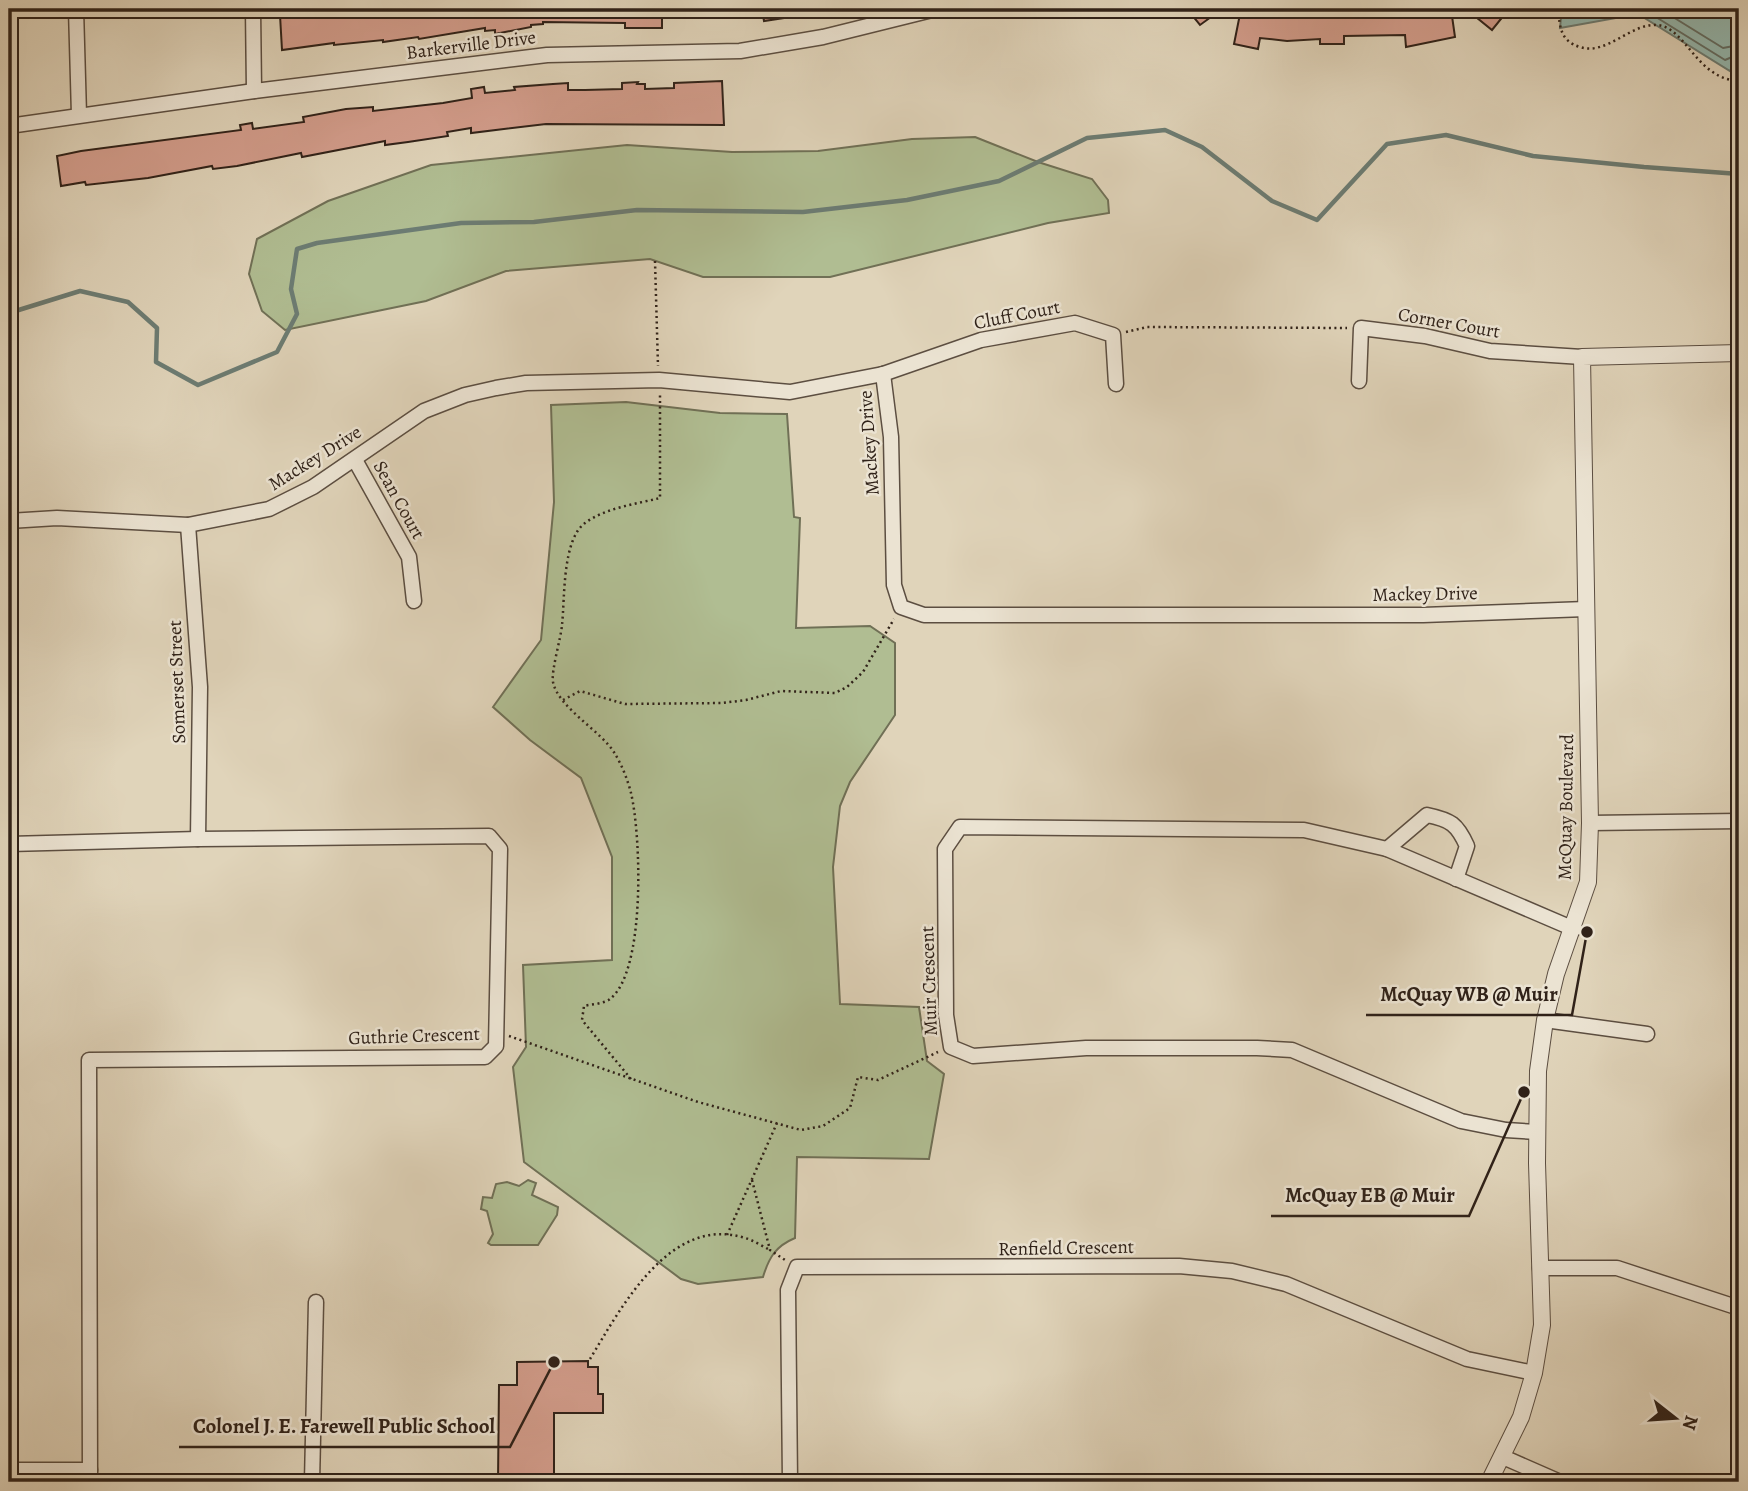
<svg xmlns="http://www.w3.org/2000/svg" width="1748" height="1491" font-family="Alegreya,serif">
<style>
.green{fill:#b0bd92;stroke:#707056;stroke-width:2}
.water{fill:#94b8af;stroke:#6c7c73;stroke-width:2}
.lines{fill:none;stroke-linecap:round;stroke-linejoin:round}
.shore{stroke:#626d64;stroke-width:2}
.stream{stroke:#6c7c73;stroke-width:4.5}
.building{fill:#d39d8c;stroke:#302219;stroke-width:2}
.minor-casing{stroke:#5c4e41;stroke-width:17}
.tertiary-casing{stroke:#5c4e41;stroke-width:18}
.path{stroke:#302219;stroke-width:2.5;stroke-dasharray:2 3.5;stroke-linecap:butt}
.minor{stroke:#ebe3d2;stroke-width:14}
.tertiary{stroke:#ebe3d2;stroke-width:16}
.labels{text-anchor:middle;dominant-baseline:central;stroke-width:5;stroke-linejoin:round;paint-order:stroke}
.street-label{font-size:19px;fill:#302219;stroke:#ebe3d2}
.leader{fill:none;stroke:#302219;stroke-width:2.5}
.callout-dot{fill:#302219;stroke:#ebe3d2;stroke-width:2.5}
.callout-label{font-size:21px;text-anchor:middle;font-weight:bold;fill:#302219;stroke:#ebe3d2;stroke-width:5;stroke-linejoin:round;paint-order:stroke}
</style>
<rect width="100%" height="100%" fill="#e0d4ba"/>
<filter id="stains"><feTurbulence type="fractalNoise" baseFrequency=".00286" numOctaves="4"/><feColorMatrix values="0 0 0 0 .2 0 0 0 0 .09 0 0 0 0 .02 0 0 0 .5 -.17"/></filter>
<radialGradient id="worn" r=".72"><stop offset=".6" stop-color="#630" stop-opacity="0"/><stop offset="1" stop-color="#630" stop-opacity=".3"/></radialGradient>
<g class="green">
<polygon points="975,137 1038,162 1092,179 1108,200 1109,213 1048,223 830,277 703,277 650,259 506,271 426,301 285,330 262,311 249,274 257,239 328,201 431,165 627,145 732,152 818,151 912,139"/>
<path d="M626,402L720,413L787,414L794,517L800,518L796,628L870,626L895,643V715L850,782L840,806L833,867L840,1004L919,1007L927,1061L944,1074L929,1159L797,1157L795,1238C776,1246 769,1257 763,1277L698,1284L681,1279L524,1162L513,1067L526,1047L523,965L612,960V857L581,778L530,740L493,707L541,640L554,502L551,405Z"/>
<polygon points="528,1180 536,1183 532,1195 558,1207 557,1215 538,1245 491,1245 488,1243 493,1234 487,1211 481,1209 483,1197 492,1198 496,1184 507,1182 519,1186"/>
</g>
<polygon class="water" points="1562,9 1739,9 1739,55 1730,71 1638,14 1560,28"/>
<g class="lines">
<g class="shore">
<polyline points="1643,9 1725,60 1739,54"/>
<polyline points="1660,9 1723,48 1739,45"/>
</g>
<polyline class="stream" points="9,313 80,291 128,302 157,328 156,362 198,385 277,352 297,314 291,289 297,249 317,243 461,223 534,222 637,210 803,212 907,200 999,181 1087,138 1165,130 1202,147 1272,201 1317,220 1387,144 1446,135 1533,156 1644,167 1739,174"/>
</g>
<g class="building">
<polygon points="359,9 662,9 662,28 625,28 625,23 543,22 543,24 531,25 531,27 495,34 495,30 485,31 485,28 419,39 418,37 383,42 383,40 334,45 334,43 282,50 280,15"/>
<polygon points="762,9 798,9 798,16 764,21"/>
<polygon points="1187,9 1222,9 1200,25"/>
<polygon points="1241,9 1451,9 1455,37 1406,47 1405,35 1344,36 1344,44 1320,44 1320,39 1287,41 1260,38 1258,49 1234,44"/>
<polygon points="1466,9 1509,9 1492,30"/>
<polygon points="722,81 724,125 546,124 471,133 471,128 447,132 448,136 408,142 385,145 385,141 302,157 301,153 237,166 213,169 212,166 148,178 86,185 85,182 61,186 57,156 81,151 241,130 240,125 252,123 253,129 304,122 303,117 346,109 373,107 373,111 443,103 472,98 471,89 484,87 485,93 515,90 514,87 553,84 568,83 568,90 585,90 622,89 622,83 638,82 637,84 645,84 645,89 674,88 674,83"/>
<polygon points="588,1361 588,1367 598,1367 598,1394 603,1394 603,1413 554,1413 554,1482 498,1482 499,1385 517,1385 517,1362"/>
</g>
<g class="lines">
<defs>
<g id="minor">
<polyline points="76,9 79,115"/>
<polyline points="253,9 254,91"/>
<polyline points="9,126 254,91 547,55 740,51 823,37 936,9"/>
<polyline points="883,374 891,437 894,585 901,607 924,615 1423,615 1586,609"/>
<polyline points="1359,381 1361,328 1425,336 1490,351 1582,357"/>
<polyline points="355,460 409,557 414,601"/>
<polyline points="9,521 57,518 188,525 269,509 313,487 424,411 465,395 496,388 526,383 659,380 790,392 883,374 981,340 1075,323 1113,335 1116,384"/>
<polyline points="188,525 200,687 198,839"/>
<polyline points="1590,823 1739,821"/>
<polyline points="9,844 198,839 489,836 500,849 496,1046 485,1057 89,1060 90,1482"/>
<path d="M1387,849L1427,815C1451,820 1457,824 1467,846L1456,879"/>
<polyline points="1545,1020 1647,1034"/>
<polyline points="1537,1132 1506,1130 1461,1121 1292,1050 1257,1048 1086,1048 973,1056 951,1047 946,1015 945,849 960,827 1304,830 1387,849 1574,929"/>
<polyline points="1540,1268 1617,1268 1739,1308"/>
<polyline points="1503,1457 1560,1482"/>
<polyline points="9,1470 90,1470"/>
<polyline points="312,1482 316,1302"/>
<polyline points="790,1482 788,1290 797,1267 1179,1266 1232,1271 1286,1284 1467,1359 1534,1373"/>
<polyline points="1165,1482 1176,1482"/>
</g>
<polyline id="tertiary" points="1489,1482 1521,1417 1534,1373 1542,1325 1537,1163 1538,1071 1545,1020 1556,974 1588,882 1590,823 1582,357 1739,353"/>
</defs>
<use href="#minor" class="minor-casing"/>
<use href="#tertiary" class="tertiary-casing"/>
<g class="path">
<path d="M1558,9C1560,27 1560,41 1580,47C1606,56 1631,23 1657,25C1686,27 1696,79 1739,81"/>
<polyline points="655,261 658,366"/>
<polyline points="1126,332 1147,327 1347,328"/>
<polyline points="563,700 580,691 625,704 722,703 746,700 781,691 835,693 847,687 863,672 894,619"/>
<polyline points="509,1036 698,1102 801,1130 823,1126 850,1108 858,1077 878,1080 938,1052"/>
<path d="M631,1079L582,1020L584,1006C591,1004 604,1004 610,999C646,971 641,835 631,793C628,781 622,765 615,754C603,732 558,708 553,682C551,671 561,638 562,625C565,598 562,540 585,523C605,508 636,504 660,498V393"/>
<polyline points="752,1180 770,1250 785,1260"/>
<polyline points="727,1235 777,1123"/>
<path d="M590,1359C621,1308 670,1214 745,1238C753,1240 762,1246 770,1250"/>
</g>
<use href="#minor" class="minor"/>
<use href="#tertiary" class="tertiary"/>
</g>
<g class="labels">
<g class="street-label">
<text transform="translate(471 45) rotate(-7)">Barkerville Drive</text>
<text transform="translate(1017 315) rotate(-11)">Cluff Court</text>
<text transform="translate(1449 323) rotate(10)">Corner Court</text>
<text transform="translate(869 443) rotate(-94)">Mackey Drive</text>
<text transform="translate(315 458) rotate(-32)">Mackey Drive</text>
<text transform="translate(399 500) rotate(61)">Sean Court</text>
<text transform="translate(1425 594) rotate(-1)">Mackey Drive</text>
<text transform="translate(177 682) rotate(-92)">Somerset Street</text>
<text transform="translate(1566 807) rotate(-89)">McQuay Boulevard</text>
<text transform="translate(929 981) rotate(-92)">Muir Crescent</text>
<text transform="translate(414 1036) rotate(-2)">Guthrie Crescent</text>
<text transform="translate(1066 1248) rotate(-1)">Renfield Crescent</text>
</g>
</g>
<path class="leader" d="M1587 932L1572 1015H1366M1524 1092L1469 1216H1271M554 1362L510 1447H179"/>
<g class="callout-dot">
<circle cx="1587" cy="932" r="7"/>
<circle cx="1524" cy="1092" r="7"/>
<circle cx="554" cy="1362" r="7"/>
</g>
<g class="callout-label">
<text x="1469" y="1001">McQuay WB @ Muir</text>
<text x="1370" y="1202">McQuay EB @ Muir</text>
<text x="344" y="1433">Colonel J. E. Farewell Public School</text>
</g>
<rect width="1748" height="1491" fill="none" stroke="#e0d4ba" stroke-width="35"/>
<rect x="10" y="10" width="1727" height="1470" fill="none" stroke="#302219" stroke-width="3.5"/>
<rect x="18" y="18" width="1713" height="1456" fill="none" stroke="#302219" stroke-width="2"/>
<g transform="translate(1675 1418) rotate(107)" stroke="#ebe3d2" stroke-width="5" paint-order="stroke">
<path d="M0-5L12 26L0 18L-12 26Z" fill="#302219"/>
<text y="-10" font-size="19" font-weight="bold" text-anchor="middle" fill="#302219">N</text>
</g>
<rect width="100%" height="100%" filter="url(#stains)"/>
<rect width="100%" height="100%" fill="url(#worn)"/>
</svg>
